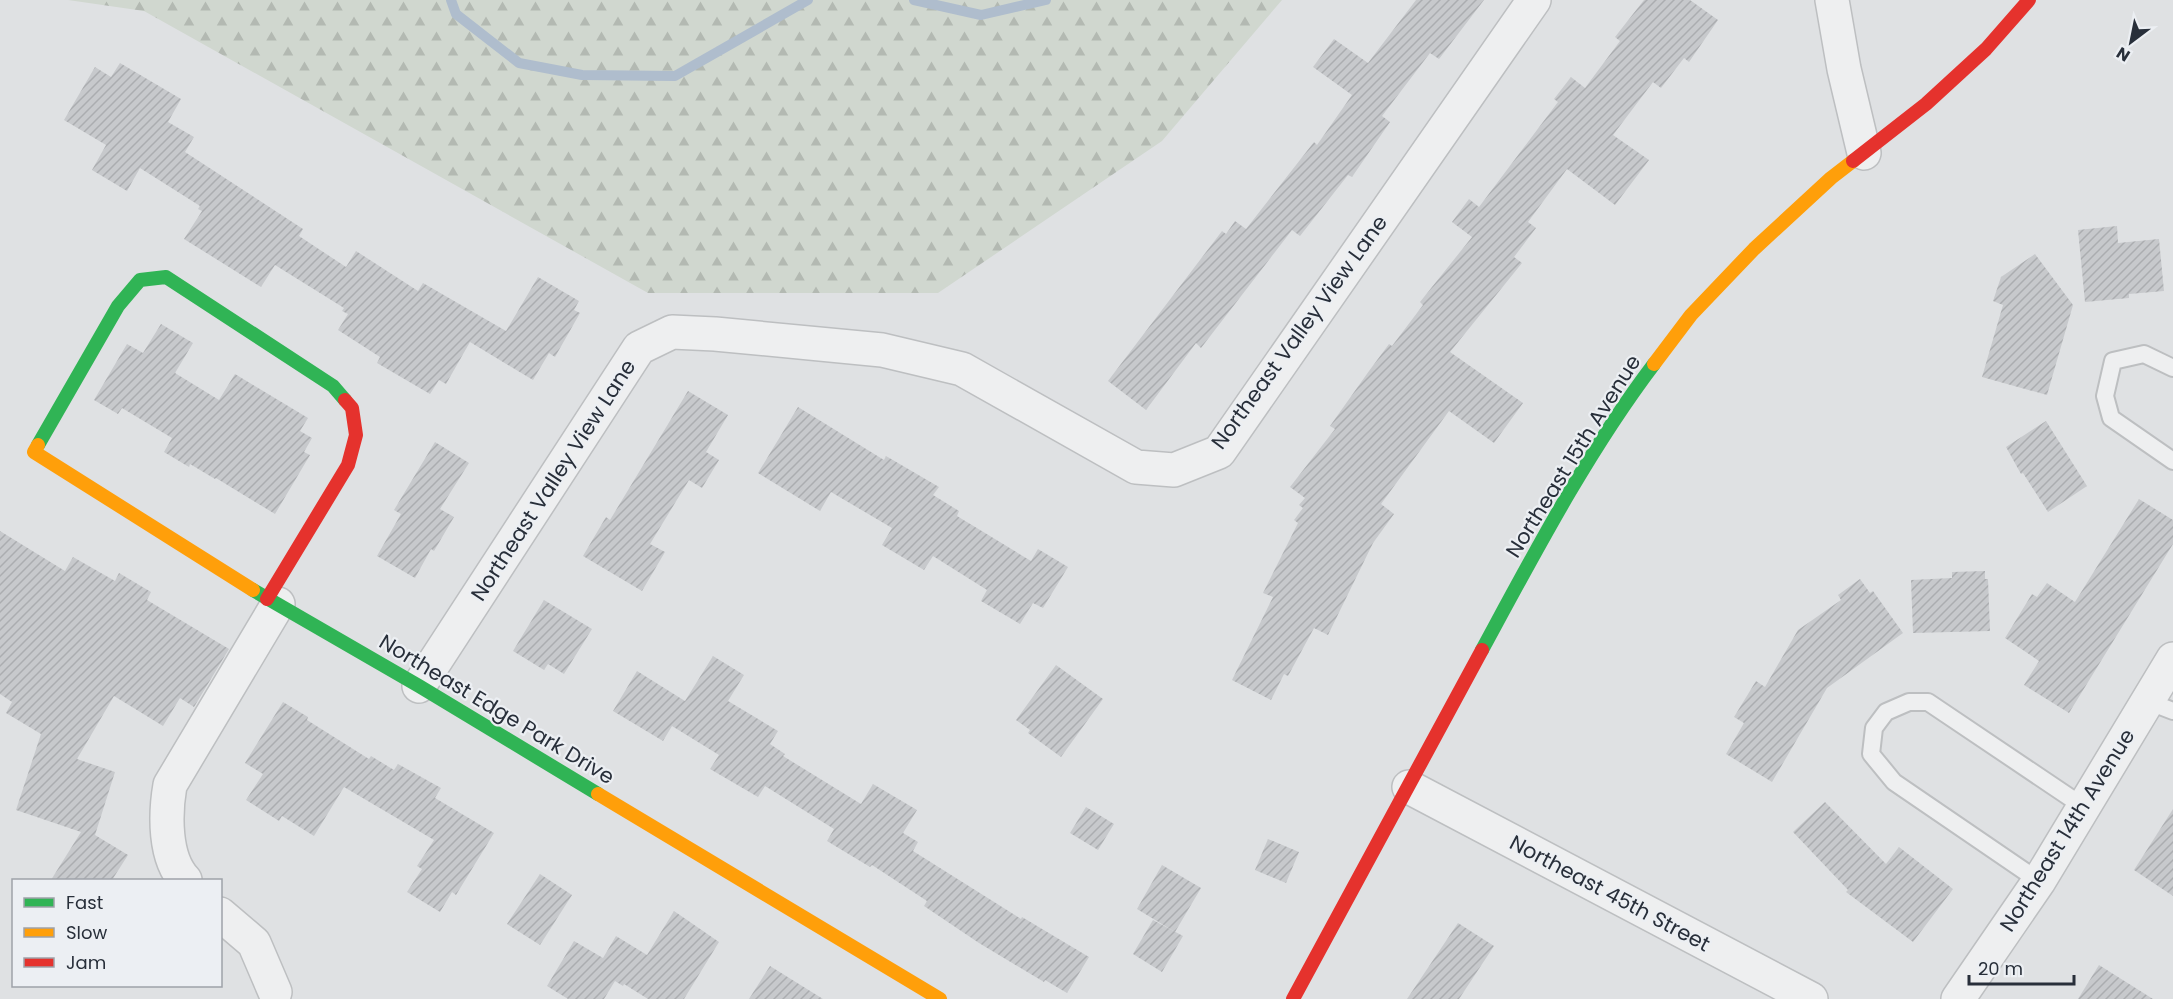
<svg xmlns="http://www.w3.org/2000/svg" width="2173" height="999" font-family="Poppins,sans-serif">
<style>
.forest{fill:url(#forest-firs)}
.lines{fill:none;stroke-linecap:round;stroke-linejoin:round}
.stream{stroke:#afbdcd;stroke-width:10}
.building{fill:url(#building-hatch)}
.lane-casing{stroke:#bdbfc1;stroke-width:20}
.street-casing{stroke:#bdbfc1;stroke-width:36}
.lane{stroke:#eeeff0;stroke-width:16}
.street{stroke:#eeeff0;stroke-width:33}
.fast{stroke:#30b455;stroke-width:14}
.slow{stroke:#ff9f0a;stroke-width:14}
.jam{stroke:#e5322d;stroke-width:14}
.labels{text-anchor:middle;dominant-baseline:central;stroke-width:4.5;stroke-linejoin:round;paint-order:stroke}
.street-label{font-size:21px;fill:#282f3a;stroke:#eceff3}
</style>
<defs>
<pattern id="forest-firs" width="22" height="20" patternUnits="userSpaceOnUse" patternTransform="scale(1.5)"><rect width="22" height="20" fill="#d0d7cf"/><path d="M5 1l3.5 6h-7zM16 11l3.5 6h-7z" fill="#b3b9b2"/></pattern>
<pattern id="building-hatch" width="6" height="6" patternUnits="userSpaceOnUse" patternTransform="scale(1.5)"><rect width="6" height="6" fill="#c7c9cc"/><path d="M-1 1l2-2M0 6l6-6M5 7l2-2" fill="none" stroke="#abadb0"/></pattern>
</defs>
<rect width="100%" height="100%" fill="#dfe1e3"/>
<polygon class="forest" points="68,0 1282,0 1162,141 938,293 648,293 144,11"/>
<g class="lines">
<g class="stream">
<polyline points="451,0 456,14 519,63 582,75 675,76 808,0"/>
<polyline points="914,0 981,15 1046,0"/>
</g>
</g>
<g class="building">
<polygon points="1416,0 1484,0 1439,59 1430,53 1382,116 1390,122 1352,177 1348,175 1300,236 1292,230 1201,348 1196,343 1146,410 1108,381 1222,231 1226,234 1235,221 1246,229 1314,142 1317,145 1352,95 1313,67 1334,39 1368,63"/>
<polygon points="1644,0 1690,0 1718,20 1689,62 1684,58 1661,88 1653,82 1613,135 1649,160 1615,205 1567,169 1528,222 1536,228 1514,257 1522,263 1450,352 1523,403 1494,443 1449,411 1381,504 1394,514 1373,543 1328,635 1314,628 1288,676 1284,674 1271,700 1232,680 1273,597 1263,593 1298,523 1294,520 1303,508 1299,505 1305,498 1290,487 1335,429 1330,426 1369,371 1389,344 1392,346 1423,305 1420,302 1472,237 1452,222 1469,199 1479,207 1558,102 1554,99 1571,77 1585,88 1620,41 1615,37"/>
<polygon points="120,63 181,99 168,122 194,137 185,152 303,229 299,236 346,267 356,251 418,291 423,283 506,331 538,277 579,301 574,310 580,313 555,357 549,353 533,380 470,342 446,384 439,380 430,394 377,363 380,357 338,330 348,314 342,311 344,308 275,265 261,287 184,239 202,211 198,209 200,206 140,168 127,191 92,170 106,145 64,120 95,67 111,77"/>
<polygon points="2117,226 2118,243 2159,239 2164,291 2129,294 2129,298 2085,302 2078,230"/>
<polygon points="2035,254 2073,305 2047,395 1982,377 2003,305 1993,301 2001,277"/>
<polygon points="161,324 193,343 175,373 219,400 235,374 308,418 300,431 312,438 304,452 310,455 275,514 216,478 215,479 190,464 189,467 164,452 172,438 122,408 118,414 94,400 127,344 143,353"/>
<polygon points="688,391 728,415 706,452 719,460 702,488 689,480 650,544 665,552 642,591 583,556 606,517 610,520"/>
<polygon points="798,407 884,460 886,456 939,487 933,495 959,511 957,516 1031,561 1038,549 1068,567 1043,608 1033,603 1020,624 981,601 987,590 933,556 924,570 882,545 892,528 831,492 820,511 758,473"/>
<polygon points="2046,421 2087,486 2048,512 2023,473 2021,474 2006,447"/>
<polygon points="435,442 469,463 440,509 454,517 434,551 431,549 415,578 377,556 401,514 394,510"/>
<polygon points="2139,499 2173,520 2173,544 2069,713 2024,685 2039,661 2005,638 2032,594 2037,597 2047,583 2075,602"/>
<polygon points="0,531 65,571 73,557 115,581 119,573 151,592 147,600 229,649 194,707 180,698 163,726 114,696 77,759 115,772 95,835 128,855 112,880 51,880 81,832 16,810 41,734 6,713 12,702 0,694"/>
<polygon points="1985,571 1985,579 1988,579 1990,631 1913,633 1911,580 1952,578 1952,572"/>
<polygon points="1860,579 1870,593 1873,591 1903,633 1827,688 1772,782 1726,754 1744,723 1734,717 1756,681 1765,687 1798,630 1841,600 1838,595"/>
<polygon points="544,600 592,629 564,674 548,664 544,670 513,651"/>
<polygon points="713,656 744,675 728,701 778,731 770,744 785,754 783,756 861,804 873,784 917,810 903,833 918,842 913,851 1021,919 1022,917 1089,957 1067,993 1045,980 1044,982 979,943 924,906 927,901 872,865 870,867 827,841 834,829 765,786 758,797 710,769 719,755 672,726 663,741 613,711 637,671 685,701"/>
<polygon points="1056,665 1103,699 1061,757 1028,733 1030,730 1016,720"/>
<polygon points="283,702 308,717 307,720 369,759 371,756 394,770 398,764 441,788 435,798 494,833 456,895 452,892 440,912 407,892 422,869 417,866 434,840 344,787 314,836 282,816 279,821 246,800 263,774 245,763"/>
<polygon points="1825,802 1886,864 1899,847 1953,889 1913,942 1846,892 1848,890 1793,832"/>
<polygon points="1086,807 1114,824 1098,850 1070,833"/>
<polygon points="2173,809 2173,896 2134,870"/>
<polygon points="1268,839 1299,852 1286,883 1255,870"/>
<polygon points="1162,865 1201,888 1175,932 1137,909"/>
<polygon points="540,874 572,895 540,945 507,924"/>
<polygon points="674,911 719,942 684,999 648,999 624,984 623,986 615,981 604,999 568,999 547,986 574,941 603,958 616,936 647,955"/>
<polygon points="1153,920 1183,936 1162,972 1133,954"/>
<polygon points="1458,923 1494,946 1459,999 1407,999"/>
<polygon points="2099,965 2153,999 2078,999"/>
<polygon points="770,966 823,999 749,999"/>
</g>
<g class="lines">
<defs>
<g id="lane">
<polyline points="2173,368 2144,354 2113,361 2105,396 2111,418 2173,461"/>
<polyline points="2147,701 2173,711"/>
<polyline points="2039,881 1894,782 1871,754 1874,728 1886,712 1909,702 1928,702 2084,807"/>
</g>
<g id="street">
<polyline points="1832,0 1844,69 1864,153"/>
<polyline points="419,686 639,348 672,332 715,334 882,350 962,369 1136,467 1174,470 1219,452 1534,0"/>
<polyline points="1409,787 1811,999"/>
<path d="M185,880C164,858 165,814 170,785L278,604"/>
<polyline points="220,914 254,943 275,992"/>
<polyline points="1958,999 2039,881 2173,659"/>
</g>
</defs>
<use href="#lane" class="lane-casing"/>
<use href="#street" class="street-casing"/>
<use href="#lane" class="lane"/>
<use href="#street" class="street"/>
<g class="fast">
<polyline points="38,445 118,306 140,280 166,277 333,386 345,400"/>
<polyline points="253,590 419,686 598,794"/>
<path d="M1482,650C1534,554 1588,451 1654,364"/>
</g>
<g class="slow">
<polyline points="1654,364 1691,315 1754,249 1831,178 1853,161"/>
<polyline points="38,445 34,452 253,590"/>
<polyline points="598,794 940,999"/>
</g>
<g class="jam">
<polyline points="1853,161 1926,104 1986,49 2029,0"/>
<polyline points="267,599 348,465 356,435 352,408 345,400"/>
<polyline points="1293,999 1482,650"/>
</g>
</g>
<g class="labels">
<g class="street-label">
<text transform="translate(1299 332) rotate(-54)">Northeast Valley View Lane</text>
<text transform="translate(1573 456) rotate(-58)">Northeast 15th Avenue</text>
<text transform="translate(553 480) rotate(-57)">Northeast Valley View Lane</text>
<text transform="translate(497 709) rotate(31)">Northeast Edge Park Drive</text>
<text transform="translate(2067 830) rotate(-58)">Northeast 14th Avenue</text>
<text transform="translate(1610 893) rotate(28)">Northeast 45th Street</text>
</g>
</g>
<rect x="12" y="879" width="210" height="108" fill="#eceff3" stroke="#9ea2a9" stroke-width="1.5"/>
<rect x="24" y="898" width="30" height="9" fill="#30b455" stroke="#9ea2a9" stroke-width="1.5"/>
<text x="66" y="909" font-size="18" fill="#282f3a">Fast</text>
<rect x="24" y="928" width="30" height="9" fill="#ff9f0a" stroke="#9ea2a9" stroke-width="1.5"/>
<text x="66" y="939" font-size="18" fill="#282f3a">Slow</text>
<rect x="24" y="958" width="30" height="9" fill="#e5322d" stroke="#9ea2a9" stroke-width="1.5"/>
<text x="66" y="969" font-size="18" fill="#282f3a">Jam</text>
<g transform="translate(2131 42) rotate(212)" stroke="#eceff3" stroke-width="4.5" paint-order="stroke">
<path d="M0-4.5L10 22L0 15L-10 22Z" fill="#282f3a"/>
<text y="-9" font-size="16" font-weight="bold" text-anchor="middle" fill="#282f3a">N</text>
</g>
<path d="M1969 975v9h105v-9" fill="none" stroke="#282f3a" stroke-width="3"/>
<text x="1978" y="975" font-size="18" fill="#282f3a" stroke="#eceff3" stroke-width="4.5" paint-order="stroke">20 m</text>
</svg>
